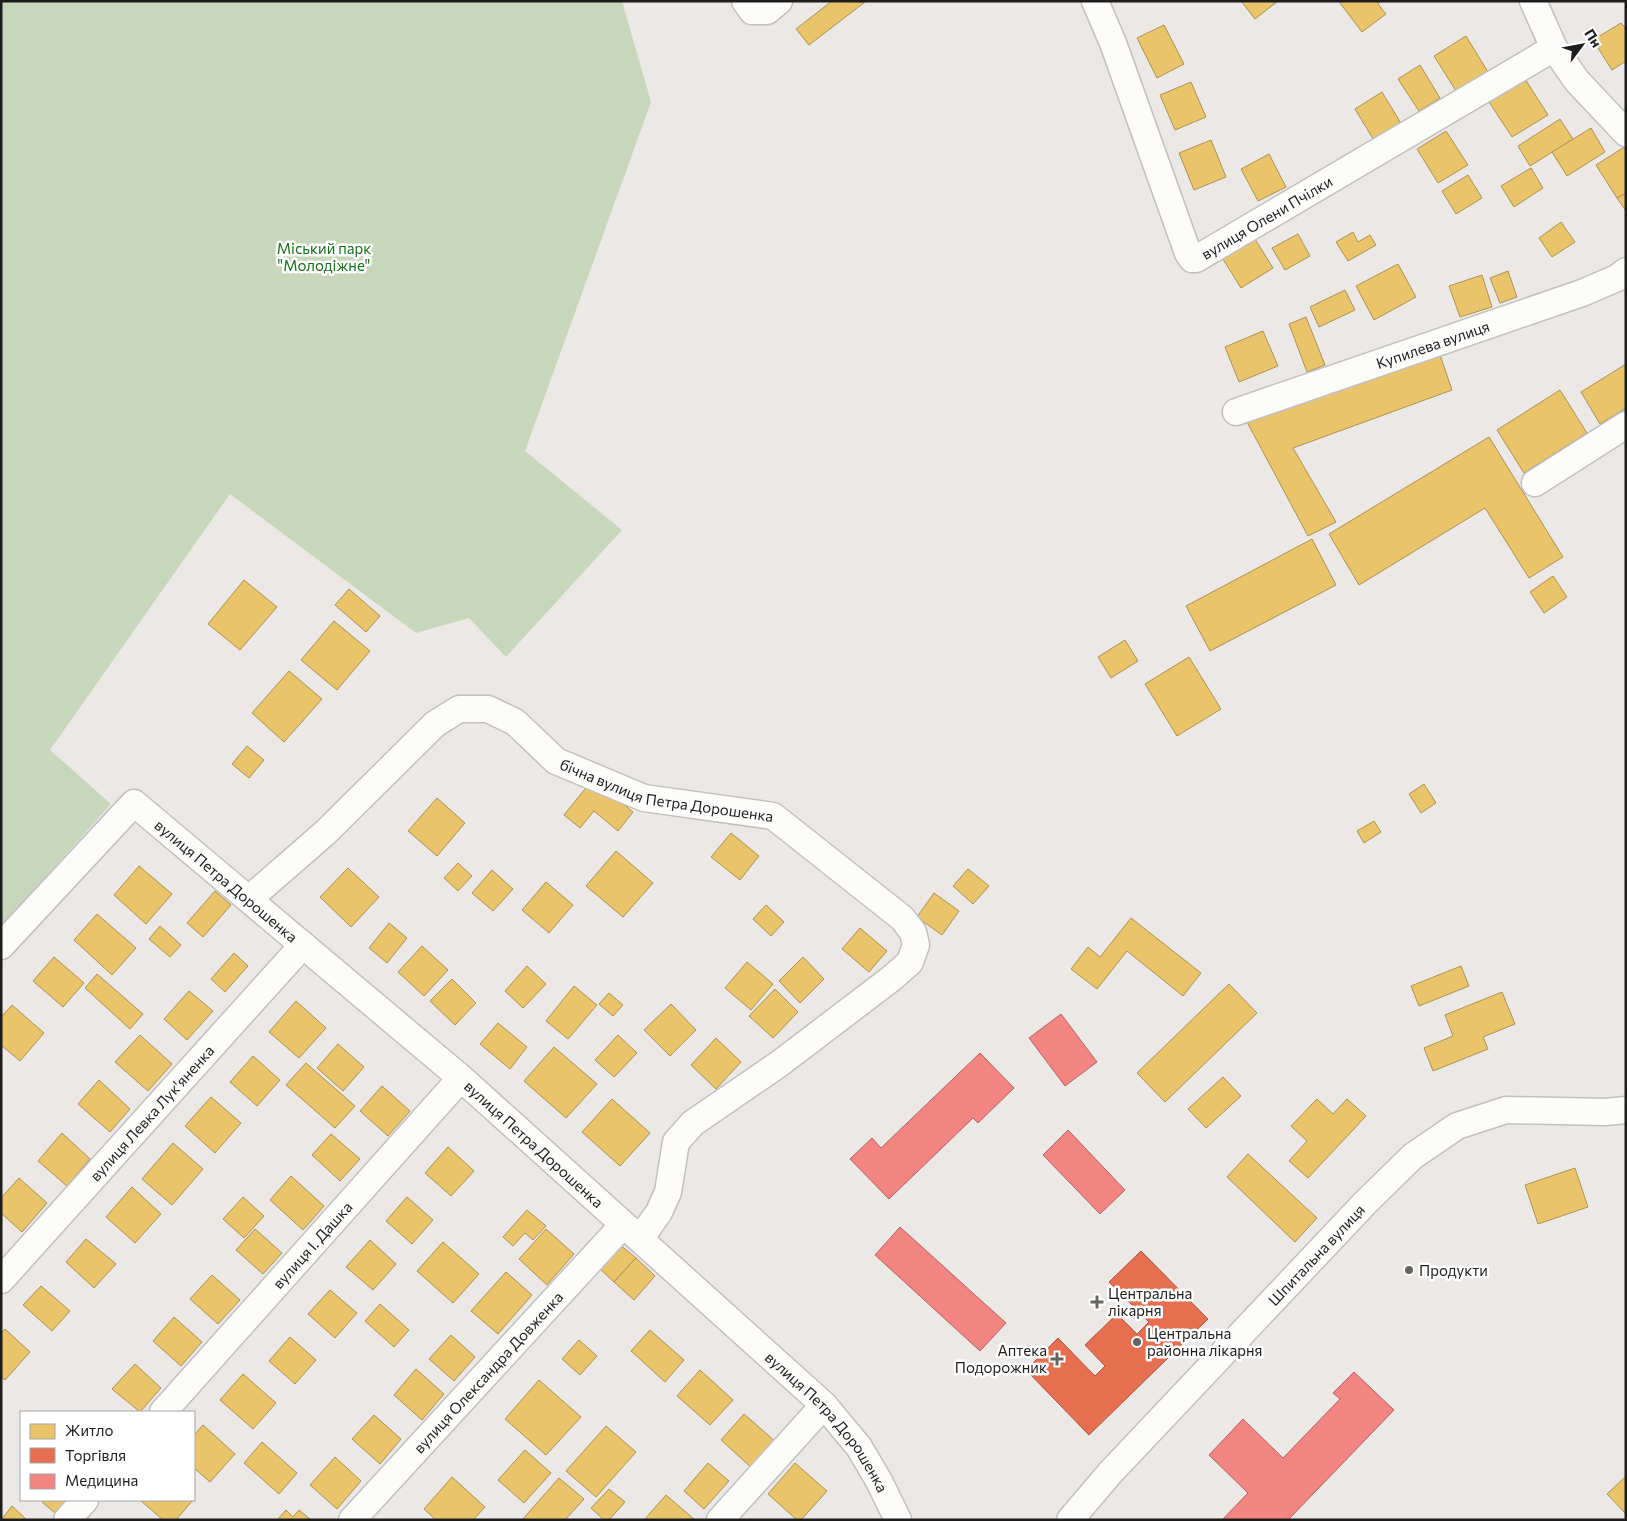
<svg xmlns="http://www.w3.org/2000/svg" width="1627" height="1521" font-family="Commissioner,sans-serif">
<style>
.forest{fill:#c8d7bc}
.homes{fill:#e9c46a;stroke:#ac9253}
.shops{fill:#e76f51;stroke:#aa5641}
.health{fill:#f28482;stroke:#b26564}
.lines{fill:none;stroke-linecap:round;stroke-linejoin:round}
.minor-casing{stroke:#c2c1c0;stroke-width:29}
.minor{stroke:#fcfcfb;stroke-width:26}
.poi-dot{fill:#656463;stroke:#fff;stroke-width:2}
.labels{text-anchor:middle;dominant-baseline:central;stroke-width:5;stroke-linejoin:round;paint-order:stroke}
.street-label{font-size:15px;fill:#1d1d1d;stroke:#fff}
.park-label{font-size:15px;fill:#157118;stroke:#fff}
.poi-label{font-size:15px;fill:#1d1d1d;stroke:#fff;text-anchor:start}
</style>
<rect width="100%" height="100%" fill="#ebe8e5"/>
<polygon class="forest" points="1,1 622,1 651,102 525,451 622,530 506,657 469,618 416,633 230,494 50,750 111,804 1,927"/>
<g class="homes">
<polygon points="832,1 865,2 809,45 796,29"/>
<polygon points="1241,1 1278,1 1255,19"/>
<polygon points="1343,1 1381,1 1378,4 1386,14 1362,32 1340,3"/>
<polygon points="1621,23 1626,29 1626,61 1612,70 1593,40"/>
<polygon points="1164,25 1184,64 1157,78 1137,38"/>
<polygon points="1466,36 1488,72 1456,91 1434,56"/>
<polygon points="1420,65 1440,98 1419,111 1398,79"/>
<polygon points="1525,79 1548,115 1512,137 1489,102"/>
<polygon points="1191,82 1206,117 1175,130 1160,95"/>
<polygon points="1382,92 1402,125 1375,142 1355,109"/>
<polygon points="1560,119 1573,139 1530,166 1518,146"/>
<polygon points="1591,128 1605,152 1567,176 1552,152"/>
<polygon points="1446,131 1468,165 1438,183 1417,149"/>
<polygon points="1211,140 1226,177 1194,190 1179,153"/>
<polygon points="1626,146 1626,193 1617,198 1596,165"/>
<polygon points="1269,154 1286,187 1258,201 1241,169"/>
<polygon points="1531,168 1543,188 1514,207 1501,186"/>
<polygon points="1468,175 1482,198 1456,214 1442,191"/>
<polygon points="1626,193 1626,211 1617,198"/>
<polygon points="1561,222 1575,242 1552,257 1539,238"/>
<polygon points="1353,232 1358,242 1370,235 1376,245 1348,261 1336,242"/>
<polygon points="1298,234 1310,256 1285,270 1272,248"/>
<polygon points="1253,236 1273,268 1241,288 1221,256"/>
<polygon points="1398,264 1416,297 1374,320 1356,286"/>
<polygon points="1508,271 1517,297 1500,303 1490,278"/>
<polygon points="1482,275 1492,307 1460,317 1449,286"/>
<polygon points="1345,290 1355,310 1319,327 1310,307"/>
<polygon points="1306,317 1325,365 1307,372 1289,324"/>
<polygon points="1263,331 1278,366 1239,382 1225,347"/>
<polygon points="1439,352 1452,390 1293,448 1336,522 1308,536 1247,422"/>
<polygon points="1626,364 1626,408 1600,424 1581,392"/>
<polygon points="1560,390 1587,433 1524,473 1497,430"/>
<polygon points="1489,437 1563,557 1529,578 1485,508 1359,585 1329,534"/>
<polygon points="1312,539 1336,585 1210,651 1186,606"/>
<polygon points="1553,576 1567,597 1544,613 1530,592"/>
<polygon points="244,580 277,607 240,650 208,624"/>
<polygon points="349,589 380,616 366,632 335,605"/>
<polygon points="334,621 370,651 337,690 301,660"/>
<polygon points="1125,640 1138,661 1111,678 1098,657"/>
<polygon points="1189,657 1221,709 1177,736 1145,684"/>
<polygon points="289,671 322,699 284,742 252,713"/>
<polygon points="247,746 264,760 249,778 232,764"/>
<polygon points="593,779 633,812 618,831 594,811 580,828 564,815"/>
<polygon points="1424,784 1436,803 1421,813 1409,794"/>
<polygon points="437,798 465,823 437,856 408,831"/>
<polygon points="1374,821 1381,832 1364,843 1357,831"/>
<polygon points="731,833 759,856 740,880 711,857"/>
<polygon points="616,851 653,883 623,917 586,886"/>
<polygon points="458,863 472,876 458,891 444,878"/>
<polygon points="139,866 172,894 146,924 114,895"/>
<polygon points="348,868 379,897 351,927 320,897"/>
<polygon points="968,869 989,886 973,904 953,886"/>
<polygon points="492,870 513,889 493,911 472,893"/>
<polygon points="546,882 573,905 549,933 522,910"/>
<polygon points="215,891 231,905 203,937 187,923"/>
<polygon points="934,893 959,911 942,935 917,917"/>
<polygon points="766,905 784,922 771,936 753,919"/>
<polygon points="97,914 136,948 112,975 74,940"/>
<polygon points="1131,918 1201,973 1183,996 1127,951 1097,989 1071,969 1088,947 1100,957"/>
<polygon points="389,923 407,938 387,963 369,948"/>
<polygon points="160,926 181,945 170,957 149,939"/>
<polygon points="860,928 887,951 869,972 842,949"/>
<polygon points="422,946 448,970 424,996 398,972"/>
<polygon points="234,953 248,966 225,992 211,979"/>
<polygon points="54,957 84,983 63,1007 33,981"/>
<polygon points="803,957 824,979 800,1003 779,981"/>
<polygon points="747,962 773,984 751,1010 725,988"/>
<polygon points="527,966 546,984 523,1008 505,991"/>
<polygon points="1461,966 1469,986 1419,1006 1411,986"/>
<polygon points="97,974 143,1014 130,1029 85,988"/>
<polygon points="452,979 476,1003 455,1025 430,1001"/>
<polygon points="1229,984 1257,1013 1165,1102 1137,1073"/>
<polygon points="574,986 597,1005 568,1039 546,1021"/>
<polygon points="775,989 798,1012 773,1038 749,1016"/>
<polygon points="189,991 213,1011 187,1040 164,1019"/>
<polygon points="1502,992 1515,1024 1483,1037 1488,1049 1433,1071 1424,1048 1453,1036 1445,1015"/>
<polygon points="609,993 623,1005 613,1016 599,1004"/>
<polygon points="296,1001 326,1028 299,1058 269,1032"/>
<polygon points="671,1004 696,1030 670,1056 644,1030"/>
<polygon points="12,1005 44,1033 20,1061 1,1045 1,1017"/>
<polygon points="498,1023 527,1047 510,1069 480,1044"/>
<polygon points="140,1035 172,1064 148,1091 115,1062"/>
<polygon points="618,1035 637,1053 614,1077 595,1060"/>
<polygon points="716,1038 741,1062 716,1089 691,1065"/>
<polygon points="338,1044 364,1067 343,1091 317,1068"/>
<polygon points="554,1047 597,1084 566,1118 524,1081"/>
<polygon points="253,1056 280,1080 257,1106 230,1082"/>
<polygon points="306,1063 355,1106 335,1128 286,1085"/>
<polygon points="1223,1077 1241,1096 1206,1128 1188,1109"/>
<polygon points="99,1080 130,1109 110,1132 78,1104"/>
<polygon points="382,1086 410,1111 388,1136 360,1111"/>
<polygon points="211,1097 241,1123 215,1153 185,1126"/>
<polygon points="612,1099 650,1133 620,1166 582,1132"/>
<polygon points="1317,1099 1333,1114 1347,1099 1366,1116 1308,1178 1289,1161 1307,1141 1291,1126"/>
<polygon points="62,1133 90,1159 67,1186 38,1161"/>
<polygon points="331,1134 360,1159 340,1181 312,1155"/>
<polygon points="173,1143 203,1169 172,1205 142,1179"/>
<polygon points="448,1147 474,1171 451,1196 425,1173"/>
<polygon points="1248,1154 1317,1218 1295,1242 1227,1177"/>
<polygon points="1575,1168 1588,1207 1538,1224 1525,1185"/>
<polygon points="291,1176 324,1206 303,1230 270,1200"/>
<polygon points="19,1178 47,1203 22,1232 1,1213 1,1198"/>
<polygon points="132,1187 161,1214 135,1243 106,1217"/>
<polygon points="243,1197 264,1216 244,1238 223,1219"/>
<polygon points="407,1197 433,1220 412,1244 386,1221"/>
<polygon points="527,1210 546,1226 533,1240 525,1233 513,1246 503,1237"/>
<polygon points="255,1229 282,1253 263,1274 236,1250"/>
<polygon points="546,1229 574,1254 547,1285 519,1259"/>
<polygon points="86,1239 116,1264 94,1288 66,1262"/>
<polygon points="370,1240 396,1264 373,1290 346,1267"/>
<polygon points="443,1242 479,1274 453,1303 417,1271"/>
<polygon points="619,1244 636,1258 614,1282 599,1268"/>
<polygon points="636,1258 655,1276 634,1300 614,1282"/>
<polygon points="506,1272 532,1295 498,1334 471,1311"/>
<polygon points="212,1275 240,1300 218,1324 190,1299"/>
<polygon points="41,1286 70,1311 52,1331 23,1305"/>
<polygon points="330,1290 357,1313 335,1338 308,1314"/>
<polygon points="380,1304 409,1330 394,1347 365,1321"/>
<polygon points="174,1317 202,1342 181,1366 153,1341"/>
<polygon points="5,1329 30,1352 5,1380 1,1377 1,1333"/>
<polygon points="650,1330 684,1360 665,1382 631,1351"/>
<polygon points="451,1335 475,1357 454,1381 429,1359"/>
<polygon points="290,1337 316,1360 295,1384 269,1361"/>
<polygon points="579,1340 597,1356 580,1375 562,1359"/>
<polygon points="135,1364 161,1388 140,1412 112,1389"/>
<polygon points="416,1369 444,1394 422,1420 394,1395"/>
<polygon points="700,1370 733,1400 710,1425 677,1396"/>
<polygon points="243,1374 276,1403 253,1429 220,1400"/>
<polygon points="539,1380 581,1417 546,1455 505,1419"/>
<polygon points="744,1414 777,1443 754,1470 721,1440"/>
<polygon points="374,1415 401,1439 380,1464 352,1439"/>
<polygon points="203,1425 235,1454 210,1482 194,1468 194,1435"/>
<polygon points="606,1426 636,1452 596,1497 566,1471"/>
<polygon points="262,1442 297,1473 279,1494 244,1463"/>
<polygon points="525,1450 551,1473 524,1503 498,1480"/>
<polygon points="335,1457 361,1481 337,1509 310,1485"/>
<polygon points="708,1463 729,1481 704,1509 684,1491"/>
<polygon points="795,1463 827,1491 801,1520 797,1520 768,1494"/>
<polygon points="1626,1476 1626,1514 1607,1494"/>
<polygon points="452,1477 485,1507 473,1520 436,1520 424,1509"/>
<polygon points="559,1478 584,1499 565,1520 522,1520"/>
<polygon points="609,1489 625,1502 609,1520 604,1520 591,1508"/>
<polygon points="666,1495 695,1520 644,1520"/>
<polygon points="40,1500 68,1500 56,1514"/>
<polygon points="140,1500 193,1500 176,1520 163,1520"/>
<polygon points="12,1506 27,1520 1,1520"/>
<polygon points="286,1510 293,1517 299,1510 311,1520 277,1520"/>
</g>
<polygon class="shops" points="1141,1251 1208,1319 1089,1435 1026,1370 1058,1338 1095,1376 1105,1366 1085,1345 1117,1314 1137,1334 1149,1322 1109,1282"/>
<g class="health">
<polygon points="1061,1014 1097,1062 1065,1086 1029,1038"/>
<polygon points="980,1053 1014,1088 978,1123 973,1118 889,1199 850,1159 872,1138 881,1148"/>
<polygon points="1068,1130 1125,1190 1100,1214 1043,1155"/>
<polygon points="900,1227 1006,1323 980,1351 875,1255"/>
<polygon points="1354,1372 1394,1410 1288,1520 1222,1520 1248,1493 1209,1455 1243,1419 1283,1458 1340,1399 1333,1393"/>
</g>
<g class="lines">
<defs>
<g id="minor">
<polyline points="745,1 752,11 767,11 779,1"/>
<path id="s1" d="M1095,1L1113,43L1188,253L1192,259H1196L1554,48"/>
<polyline points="1533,1 1554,48 1577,81 1626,133"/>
<path id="s2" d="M1236,412L1582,293L1617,278L1626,271"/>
<polyline points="1535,483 1626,425"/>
<path id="s3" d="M249,899L326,832L435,724L459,709H488L515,722L556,761L644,798L773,816L902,918L913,932L916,945L910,962L892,978L779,1064L693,1123L676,1142L668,1192L659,1212L640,1239"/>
<path id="s4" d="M1,946L134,803L461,1078L824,1405L859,1447L879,1481L898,1520"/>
<path id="s5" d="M1,1280L303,945"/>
<path id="s6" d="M163,1412L461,1078"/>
<polyline points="67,1520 85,1500"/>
<path id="s7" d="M352,1520L623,1225"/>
<polyline points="720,1520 824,1405"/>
<path id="s8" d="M1070,1520L1110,1473L1365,1203L1413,1156L1457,1126L1506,1110L1605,1112L1626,1110"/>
</g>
</defs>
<use href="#minor" class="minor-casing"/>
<use href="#minor" class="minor"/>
</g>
<g class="poi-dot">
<circle cx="1409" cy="1270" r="5"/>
<path d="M1094.5 1294.5h5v5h5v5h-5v5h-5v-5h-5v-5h5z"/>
<circle cx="1137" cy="1342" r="5"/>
<path d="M1054.5 1351.5h5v5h5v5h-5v5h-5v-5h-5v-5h5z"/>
</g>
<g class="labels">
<g class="street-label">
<text stroke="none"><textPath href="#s1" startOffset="362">вулиця Олени Пчілки</textPath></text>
<text stroke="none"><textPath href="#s2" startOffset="208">Купилева вулиця</textPath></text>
<text stroke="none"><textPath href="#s3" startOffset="515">бічна вулиця Петра Дорошенка</textPath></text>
<text stroke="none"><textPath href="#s4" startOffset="316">вулиця Петра Дорошенка</textPath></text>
<text stroke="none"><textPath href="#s5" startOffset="225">вулиця Левка Лук'яненка</textPath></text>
<text stroke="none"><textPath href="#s4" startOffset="721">вулиця Петра Дорошенка</textPath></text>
<text stroke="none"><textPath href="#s6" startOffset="224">вулиця І. Дашка</textPath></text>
<text stroke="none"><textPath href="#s8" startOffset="362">Шпитальна вулиця</textPath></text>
<text stroke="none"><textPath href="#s7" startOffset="201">вулиця Олександра Довженка</textPath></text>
<text stroke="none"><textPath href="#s4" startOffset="1126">вулиця Петра Дорошенка</textPath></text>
</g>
<g class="park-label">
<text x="324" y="248">Міський парк<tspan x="324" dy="17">"Молодіжне"</tspan></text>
</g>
<g class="poi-label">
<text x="1419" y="1270">Продукти</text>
<text x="1108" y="1293">Центральна<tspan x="1108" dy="17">лікарня</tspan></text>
<text x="1147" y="1333">Центральна<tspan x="1147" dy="17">районна лікарня</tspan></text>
<text x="1047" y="1350" text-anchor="end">Аптека<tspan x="1047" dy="17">Подорожник</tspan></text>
</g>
</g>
<rect width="1627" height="1521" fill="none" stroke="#1d1d1d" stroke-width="5"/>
<rect x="20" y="1411" width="175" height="90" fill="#ffffff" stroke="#a5a5a5"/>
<rect x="30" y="1424" width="25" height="15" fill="#e9c46a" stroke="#a5a5a5"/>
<text x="65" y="1436" font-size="15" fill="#1d1d1d">Житло</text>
<rect x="30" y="1448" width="25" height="15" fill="#e76f51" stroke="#a5a5a5"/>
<text x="65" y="1461" font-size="15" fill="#1d1d1d">Торгівля</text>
<rect x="30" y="1474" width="25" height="15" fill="#f28482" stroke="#a5a5a5"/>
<text x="65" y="1486" font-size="15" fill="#1d1d1d">Медицина</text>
<g transform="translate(1582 45) rotate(58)" stroke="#ffffff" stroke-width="4" paint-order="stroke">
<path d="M0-4L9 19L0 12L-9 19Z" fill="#1d1d1d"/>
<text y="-8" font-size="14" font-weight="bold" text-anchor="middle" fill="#1d1d1d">Пн</text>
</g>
</svg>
